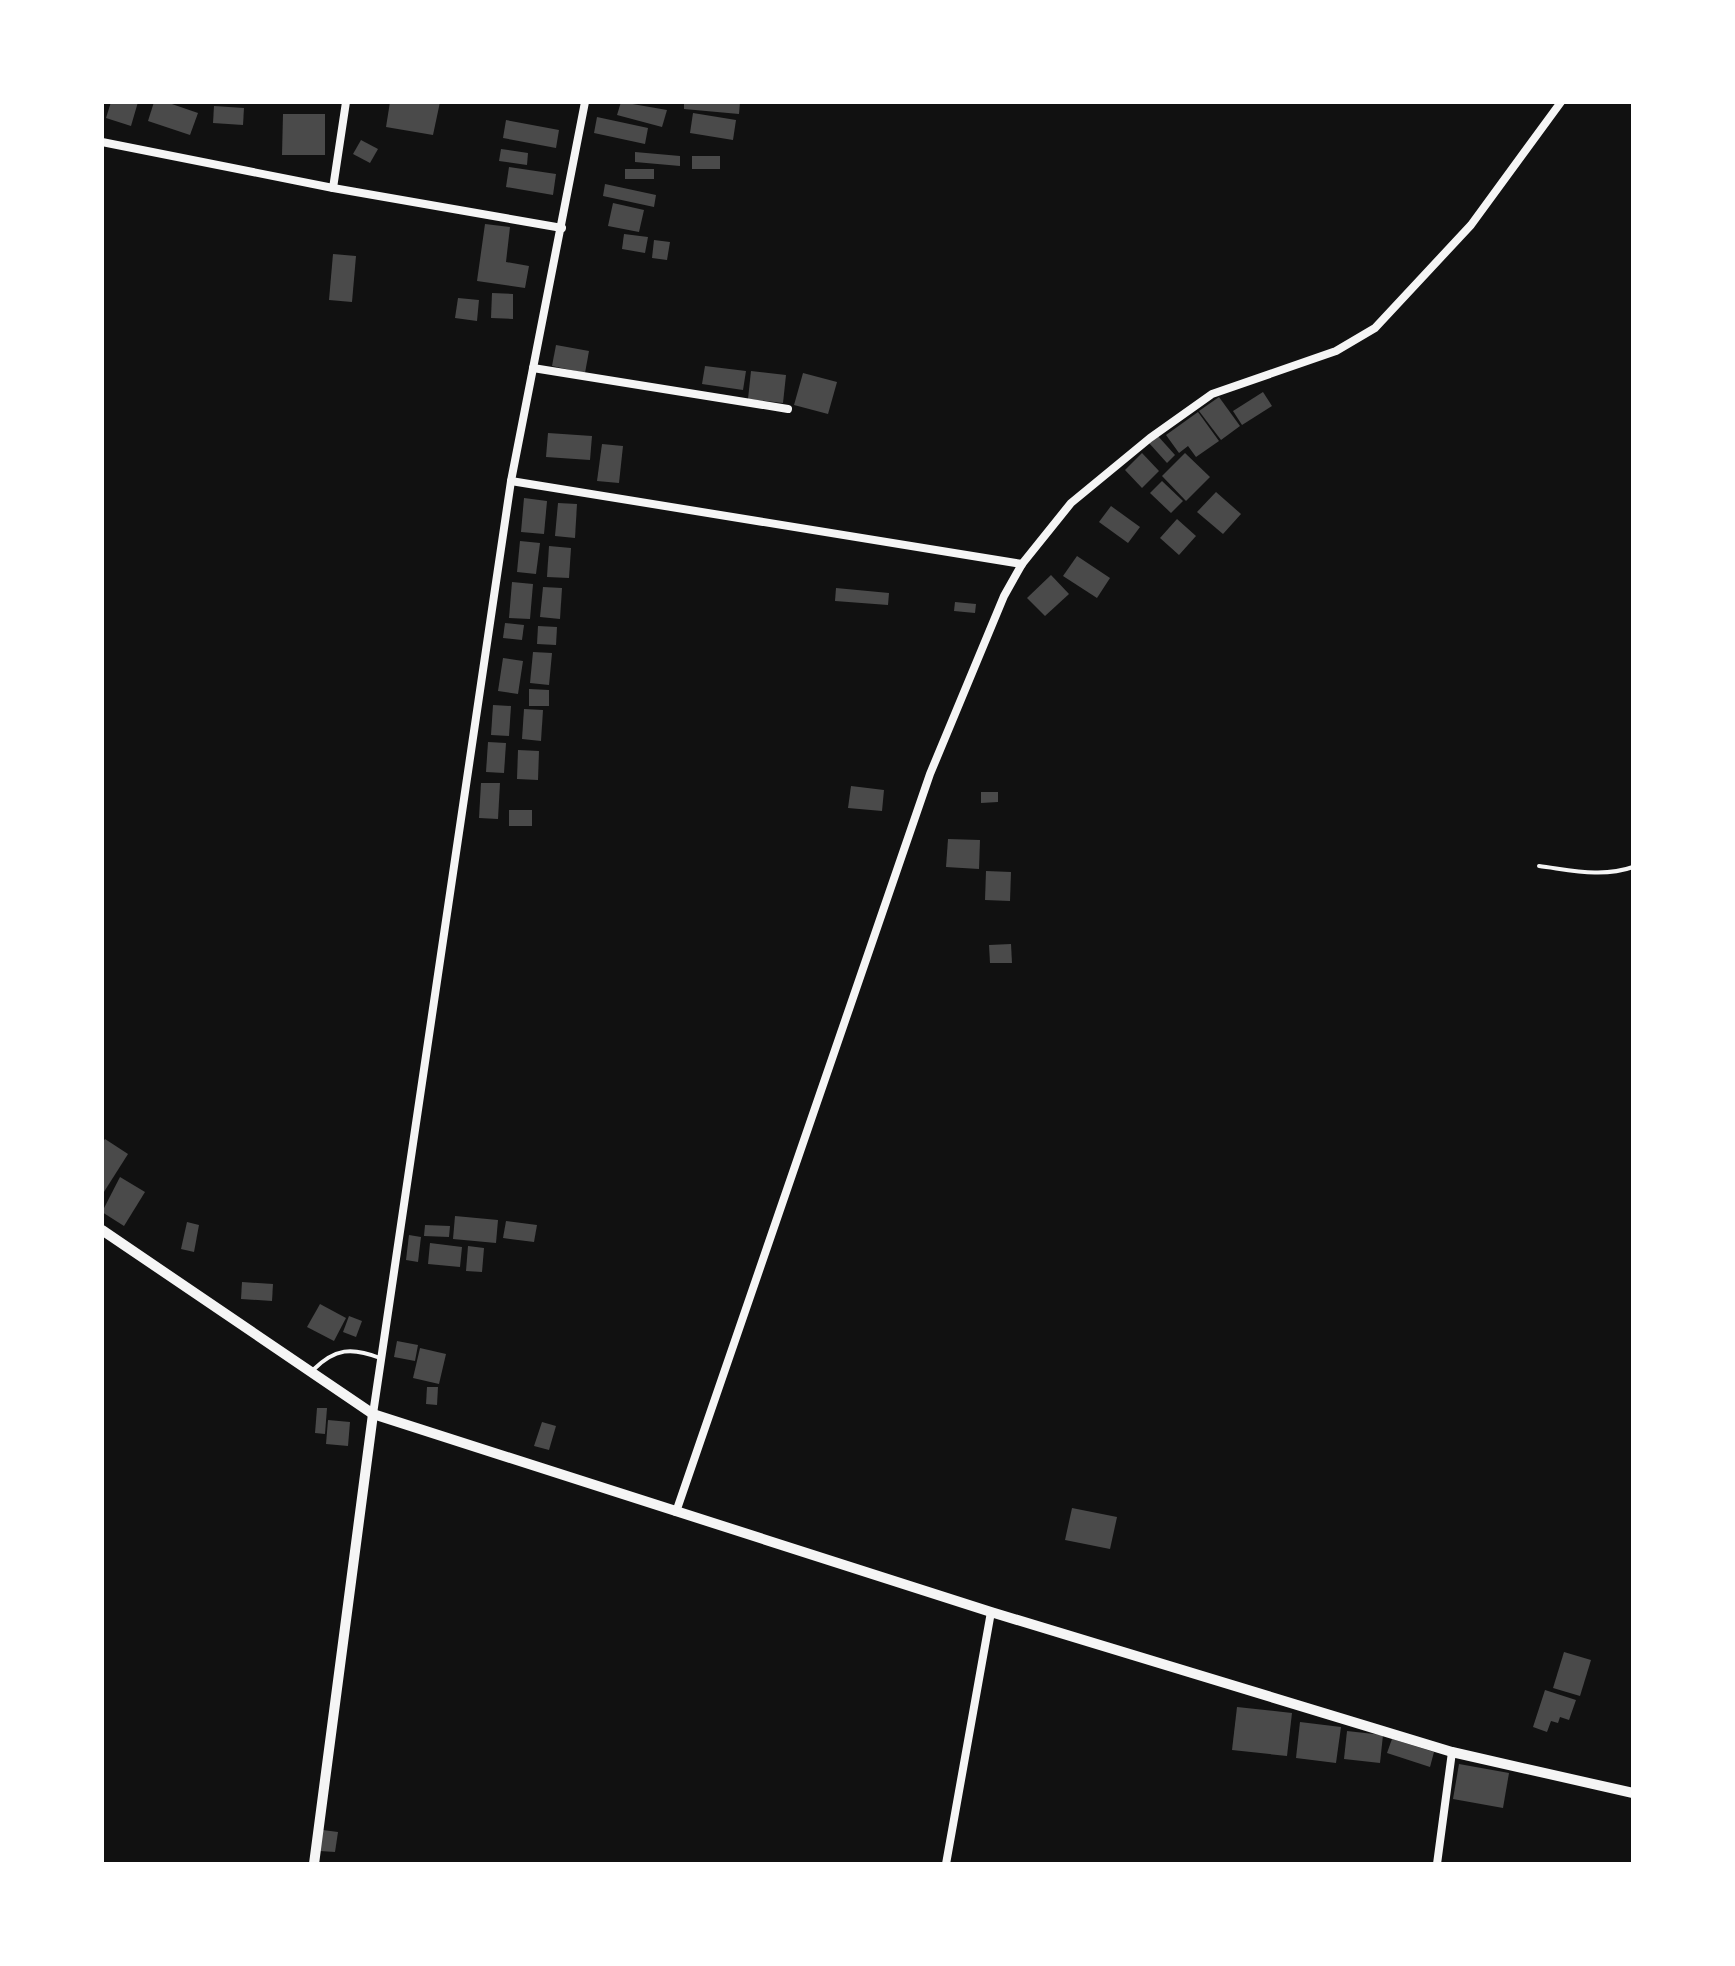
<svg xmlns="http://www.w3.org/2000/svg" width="1735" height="1966" font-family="Commissioner,sans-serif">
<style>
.building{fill:#4a4a4a}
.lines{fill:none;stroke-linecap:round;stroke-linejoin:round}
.service{stroke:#f5f5f5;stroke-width:4}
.minor{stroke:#f5f5f5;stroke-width:8}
.tertiary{stroke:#f5f5f5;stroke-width:10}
</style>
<rect width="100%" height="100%" fill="#111"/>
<g class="building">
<polygon points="111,102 138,102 131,126 106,118"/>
<polygon points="154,102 166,102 198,113 190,135 148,121"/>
<polygon points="390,102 440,102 433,135 386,127"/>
<polygon points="621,102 667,110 662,127 617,115"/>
<polygon points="684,102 740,102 739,114 684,109"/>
<polygon points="214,106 244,108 243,125 213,123"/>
<polygon points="693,113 736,120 733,140 690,133"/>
<polygon points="283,114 325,114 325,155 282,155"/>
<polygon points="597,117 648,128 645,144 594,133"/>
<polygon points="506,120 559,130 556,148 503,138"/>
<polygon points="361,140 378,149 370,163 353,154"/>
<polygon points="501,149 528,153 527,165 499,161"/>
<polygon points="635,152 680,156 680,166 635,162"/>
<rect x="692" y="156" width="28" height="13"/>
<polygon points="509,167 556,174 553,195 506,187"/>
<rect x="625" y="169" width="29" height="10"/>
<polygon points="605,184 656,195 654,207 603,196"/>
<polygon points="613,203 644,210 639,232 608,226"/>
<polygon points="485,224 510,227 506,262 529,266 525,288 477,281"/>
<polygon points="624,234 648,237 645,253 622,249"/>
<polygon points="654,240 670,242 667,260 652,258"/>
<polygon points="333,254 356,256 352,302 329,300"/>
<polygon points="492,293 513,294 513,319 491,318"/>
<polygon points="458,298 479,300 477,321 455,318"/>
<polygon points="556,345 589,351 585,373 552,366"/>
<polygon points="705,366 746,371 743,390 702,384"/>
<polygon points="751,371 786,375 783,403 748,399"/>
<polygon points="803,373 837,382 828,414 794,405"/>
<polygon points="1263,392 1272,406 1242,425 1233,411"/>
<polygon points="1219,397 1240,426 1221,440 1199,411"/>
<polygon points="1198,412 1219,441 1196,457 1188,446 1179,453 1166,435"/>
<polygon points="548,433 592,436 590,460 546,457"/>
<polygon points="1157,435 1175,455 1167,463 1149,443"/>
<polygon points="602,444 623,446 619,483 597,481"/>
<polygon points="1142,453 1159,471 1142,488 1125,470"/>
<polygon points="1185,453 1210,477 1186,501 1162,476"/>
<polygon points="1162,481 1183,501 1171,513 1150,493"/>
<polygon points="1216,492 1241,514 1223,534 1197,512"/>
<polygon points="524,498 547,501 544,534 521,532"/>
<polygon points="558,503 577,504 575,538 555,536"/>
<polygon points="1111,506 1140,527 1128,543 1099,522"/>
<polygon points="1177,519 1196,536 1179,555 1160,538"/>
<polygon points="520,541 540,543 536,574 517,572"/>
<polygon points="549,546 571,548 569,578 547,577"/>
<polygon points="1077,556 1110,578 1097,598 1063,576"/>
<polygon points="1051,575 1069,594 1045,616 1027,598"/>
<polygon points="512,582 533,584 530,619 509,618"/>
<polygon points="543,587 562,588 560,619 540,617"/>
<polygon points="836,588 889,593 888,605 835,601"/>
<polygon points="955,602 976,604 975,613 954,611"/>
<polygon points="505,623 524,625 522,640 503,638"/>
<polygon points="538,626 557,627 556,645 537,644"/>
<polygon points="533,652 552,653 549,685 530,683"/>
<polygon points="503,658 523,661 518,694 498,691"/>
<polygon points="529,689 549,690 549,706 529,706"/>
<polygon points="493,705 511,706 509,736 491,735"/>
<polygon points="524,709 543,710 541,741 522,739"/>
<polygon points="488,742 506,743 504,773 486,772"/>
<polygon points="518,750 539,751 538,780 517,779"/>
<polygon points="481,783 500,783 498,819 479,818"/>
<polygon points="851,786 884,790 882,811 848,808"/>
<polygon points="981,792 998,792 998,802 981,803"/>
<rect x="509" y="810" width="23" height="16"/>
<polygon points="948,839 980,840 979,869 946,867"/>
<polygon points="986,871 1011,872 1010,901 985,900"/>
<polygon points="1011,944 1012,963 990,963 989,945"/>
<polygon points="105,1139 128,1154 102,1195 102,1143"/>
<polygon points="120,1177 145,1192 124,1226 102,1212"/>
<polygon points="455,1216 498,1220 496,1243 453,1239"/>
<polygon points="506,1221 537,1225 534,1242 503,1238"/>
<polygon points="187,1222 199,1225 194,1252 181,1249"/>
<polygon points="425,1225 450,1226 449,1237 424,1236"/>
<polygon points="409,1235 421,1237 418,1262 406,1260"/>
<polygon points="430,1243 462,1247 460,1267 428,1264"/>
<polygon points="468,1246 484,1248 482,1272 466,1271"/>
<polygon points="242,1282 273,1284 272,1301 241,1299"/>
<polygon points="320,1304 346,1318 334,1341 307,1327"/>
<polygon points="349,1316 362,1321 356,1337 343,1332"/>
<polygon points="397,1341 418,1345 415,1361 394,1357"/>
<polygon points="420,1348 446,1354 439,1384 413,1378"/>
<polygon points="427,1387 438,1387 437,1405 426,1404"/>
<polygon points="317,1408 327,1408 325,1434 315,1433"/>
<polygon points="328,1420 350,1422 348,1446 326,1444"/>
<polygon points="542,1422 556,1426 549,1450 534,1446"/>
<polygon points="1072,1508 1117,1517 1110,1549 1065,1540"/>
<polygon points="1564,1652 1591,1660 1580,1696 1553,1688"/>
<polygon points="1545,1690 1576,1700 1569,1720 1560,1717 1558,1723 1551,1721 1547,1732 1533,1727"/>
<polygon points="1237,1707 1292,1713 1287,1756 1232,1750"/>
<polygon points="1300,1722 1341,1727 1336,1763 1296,1758"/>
<polygon points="1347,1731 1383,1735 1380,1763 1344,1759"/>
<polygon points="1392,1739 1434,1752 1430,1767 1387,1753"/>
<polygon points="1459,1764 1509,1773 1503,1808 1453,1799"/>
<polygon points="323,1830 338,1832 335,1852 320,1851"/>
</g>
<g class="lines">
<g class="service">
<path d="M1539,866C1571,870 1602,878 1633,867"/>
<path d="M313,1370C335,1348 352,1347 380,1358"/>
</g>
<g class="minor">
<polyline points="102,142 333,188 562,228"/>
<polyline points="333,188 346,102"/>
<polyline points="533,368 788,409"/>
<polyline points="511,481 1022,564"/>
<polyline points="373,1414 511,481 585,102"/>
<polyline points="676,1512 930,774 1004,596 1022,564 1071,503 1150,438 1212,394 1336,351 1375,328 1471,225 1561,102"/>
<polyline points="946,1864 991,1612"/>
<polyline points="1437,1864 1452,1752"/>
</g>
<g class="tertiary">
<polyline points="102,1230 373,1414 991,1612 1452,1752 1633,1793"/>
<polyline points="314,1864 373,1414"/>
</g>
</g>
<rect width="1735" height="1966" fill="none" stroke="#ffffff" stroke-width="208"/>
</svg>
